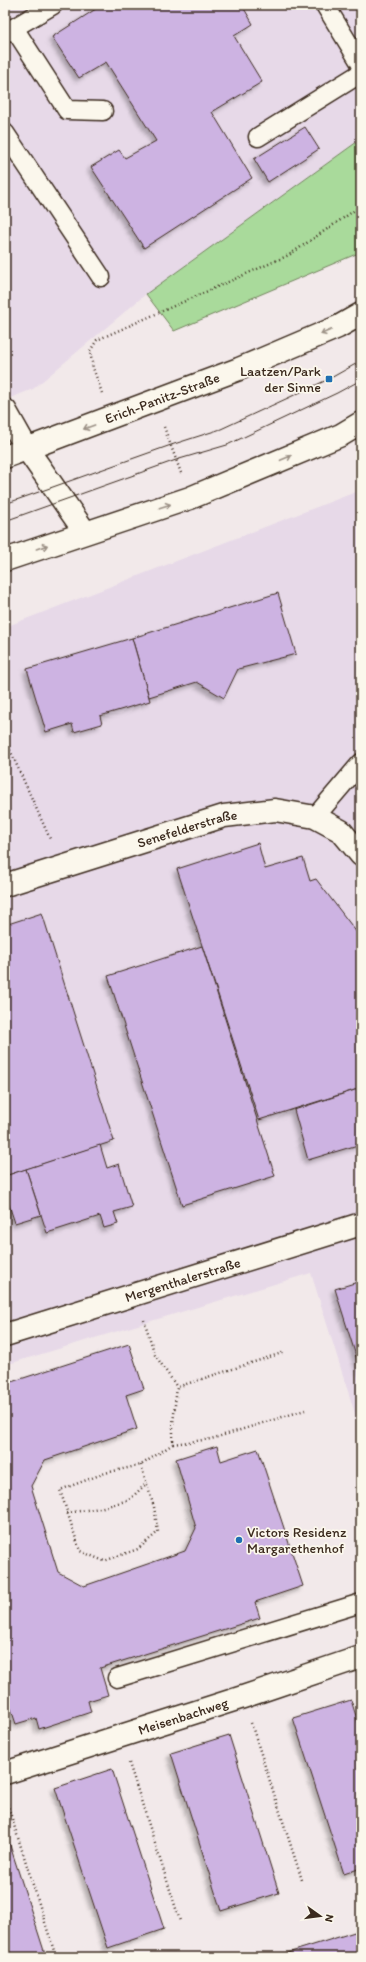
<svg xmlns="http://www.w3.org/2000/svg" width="366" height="1962" font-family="Itim,sans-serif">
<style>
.built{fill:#e7d9e8}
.green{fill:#a9da9b;stroke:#72825c}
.building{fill:#cdb3e2;stroke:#3b2a1e;filter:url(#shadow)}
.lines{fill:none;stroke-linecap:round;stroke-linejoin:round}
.service-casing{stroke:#3b2a1e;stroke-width:21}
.minor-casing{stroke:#3b2a1e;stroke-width:25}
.secondary-casing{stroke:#3b2a1e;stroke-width:25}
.path{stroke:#3b2a1e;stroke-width:2.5;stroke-dasharray:1 3;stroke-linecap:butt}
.service{stroke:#fbf7ec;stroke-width:18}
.minor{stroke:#fbf7ec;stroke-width:22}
.secondary{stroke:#fbf7ec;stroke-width:22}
.tram{stroke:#3b2a1e;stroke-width:1}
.oneway{stroke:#9b9085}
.poi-dot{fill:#1f6fb2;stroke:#fbf7ec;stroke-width:1.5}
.labels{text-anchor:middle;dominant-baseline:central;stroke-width:3.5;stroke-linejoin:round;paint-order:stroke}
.poi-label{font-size:14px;fill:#3b2a1e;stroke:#fbf7ec;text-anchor:end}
.street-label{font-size:14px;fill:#3b2a1e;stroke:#fbf7ec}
</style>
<defs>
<filter id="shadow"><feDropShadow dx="-3.5" dy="3.5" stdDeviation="2" flood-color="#0004"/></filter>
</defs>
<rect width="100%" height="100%" fill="#f2e9ea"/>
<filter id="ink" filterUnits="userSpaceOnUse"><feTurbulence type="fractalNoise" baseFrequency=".025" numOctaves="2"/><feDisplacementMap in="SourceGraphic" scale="8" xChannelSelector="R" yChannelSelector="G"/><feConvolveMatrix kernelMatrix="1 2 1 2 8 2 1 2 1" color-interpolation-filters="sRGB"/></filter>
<g filter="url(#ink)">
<g class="built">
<polygon points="9,5 361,5 361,139 146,294 33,389 5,400 5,8"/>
<polygon points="361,490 361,1433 311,1273 5,1365 5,627"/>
</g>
<polygon class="green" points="361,139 361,252 174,331 146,294"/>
<g class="building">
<polygon points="102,5 242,5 253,24 234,36 262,82 212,112 252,178 144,248 91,167 119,150 125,158 156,141 106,62 79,78 52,37"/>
<polygon points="305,127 319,149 268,182 254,159"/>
<polygon points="278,593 296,654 238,669 224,698 197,682 149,697 132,638"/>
<polygon points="132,638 150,701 100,716 102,724 74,732 72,724 46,732 27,669"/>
<polygon points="258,843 265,869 303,858 310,881 316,879 361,938 361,1088 259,1120 177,869"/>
<polygon points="42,913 114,1141 5,1176 5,925"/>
<polygon points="202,946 275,1176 182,1205 108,976"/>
<polygon points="361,1088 361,1144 308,1160 294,1110"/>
<polygon points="100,1145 107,1168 119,1164 132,1207 114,1212 118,1224 104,1228 100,1216 47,1233 26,1169"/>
<polygon points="26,1169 41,1215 15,1223 5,1193 5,1176"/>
<polygon points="361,1281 361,1372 335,1289"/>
<polygon points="129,1344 144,1389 126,1395 137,1429 45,1460 31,1486 58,1572 84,1586 185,1551 196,1528 176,1459 217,1446 221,1461 258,1449 303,1586 255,1602 260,1618 100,1668 108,1695 88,1701 91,1712 39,1729 36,1718 16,1724 7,1697 5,1698 5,1384"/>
<polygon points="351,1700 361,1732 361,1868 344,1874 293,1718"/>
<polygon points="229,1735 279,1893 221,1911 171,1753"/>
<polygon points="112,1769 164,1929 108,1948 55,1788"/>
<polygon points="5,1830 46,1957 5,1957"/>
<polygon points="361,1930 361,1957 275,1957"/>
</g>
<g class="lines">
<defs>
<g id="service">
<polyline points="325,5 361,64"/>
<polyline points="14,28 67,110 103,111"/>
<polyline points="5,33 53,5"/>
<polyline points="5,133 101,277"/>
<polyline points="258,137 361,73"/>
<polyline points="315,817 361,763"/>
<polyline points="117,1678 361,1603"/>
</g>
<g id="minor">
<polyline points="5,410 27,449 85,532"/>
<path id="s1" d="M5,885L224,816L275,810L315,817L341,831L361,855"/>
<path id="s2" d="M5,1335L361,1224"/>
<path id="s3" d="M5,1773L243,1697L361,1657"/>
</g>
<g id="secondary">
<path id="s4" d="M5,457L239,369L338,327L361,314"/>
<polyline points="5,560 190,498 341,435 361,423"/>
</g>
</defs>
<use href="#service" class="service-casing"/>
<use href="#minor" class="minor-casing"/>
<use href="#secondary" class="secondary-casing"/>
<g class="path">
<polyline points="102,393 93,368 90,351 97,340 289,255 361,206"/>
<polyline points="164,427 181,473"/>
<polyline points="5,739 51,841"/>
<polyline points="144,1320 155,1355 177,1387"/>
<polyline points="173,1444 211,1439 305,1410"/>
<polyline points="141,1465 154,1507 158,1532 138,1549 104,1561 80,1551 60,1490 105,1473 141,1465 173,1444 173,1423 177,1387 285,1352"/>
<polyline points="67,1513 100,1508 129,1500 147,1483"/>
<polyline points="251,1723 302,1880"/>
<polyline points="129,1763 180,1921"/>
<polyline points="6,1800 56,1957"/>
</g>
<use href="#service" class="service"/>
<use href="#minor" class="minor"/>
<use href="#secondary" class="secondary"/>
<g class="tram">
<polyline points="5,504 171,445 221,429 329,379 361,361"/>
<polyline points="5,521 176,460 227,445 337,393 361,380"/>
</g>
</g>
<defs><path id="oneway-shaft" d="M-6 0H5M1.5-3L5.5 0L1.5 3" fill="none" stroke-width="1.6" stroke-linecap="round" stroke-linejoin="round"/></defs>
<g class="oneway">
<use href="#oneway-shaft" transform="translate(326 332) rotate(157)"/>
<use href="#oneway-shaft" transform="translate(89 427) rotate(160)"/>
<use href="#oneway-shaft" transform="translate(286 458) rotate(-23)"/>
<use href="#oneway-shaft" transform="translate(165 506) rotate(-18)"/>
<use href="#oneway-shaft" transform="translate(42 547) rotate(-19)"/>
</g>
</g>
<g class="poi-dot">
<rect x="325" y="375" width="8" height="8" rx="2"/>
<circle cx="239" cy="1540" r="4"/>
</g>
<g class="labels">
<g class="poi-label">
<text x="321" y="371">Laatzen/Park<tspan x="321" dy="16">der Sinne</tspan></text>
<text x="247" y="1532" text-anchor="start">Victors Residenz<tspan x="247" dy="16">Margarethenhof</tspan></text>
</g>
<g class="street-label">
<text stroke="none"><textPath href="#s4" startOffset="168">Erich-Panitz-Straße</textPath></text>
<text stroke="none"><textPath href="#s1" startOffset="191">Senefelderstraße</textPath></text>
<text stroke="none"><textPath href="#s2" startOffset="186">Mergenthalerstraße</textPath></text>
<text stroke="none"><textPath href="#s3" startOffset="187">Meisenbachweg</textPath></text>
</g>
</g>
<rect width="366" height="1962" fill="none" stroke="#fbf7ec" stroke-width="20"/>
<rect x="10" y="10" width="346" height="1942" fill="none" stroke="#3b2a1e" stroke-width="1.5" filter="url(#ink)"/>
<g transform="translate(320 1916) rotate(104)" stroke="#fbf7ec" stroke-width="3" paint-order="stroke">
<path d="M0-3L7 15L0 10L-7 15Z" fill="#3b2a1e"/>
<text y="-6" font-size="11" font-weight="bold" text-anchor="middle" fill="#3b2a1e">N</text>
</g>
</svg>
